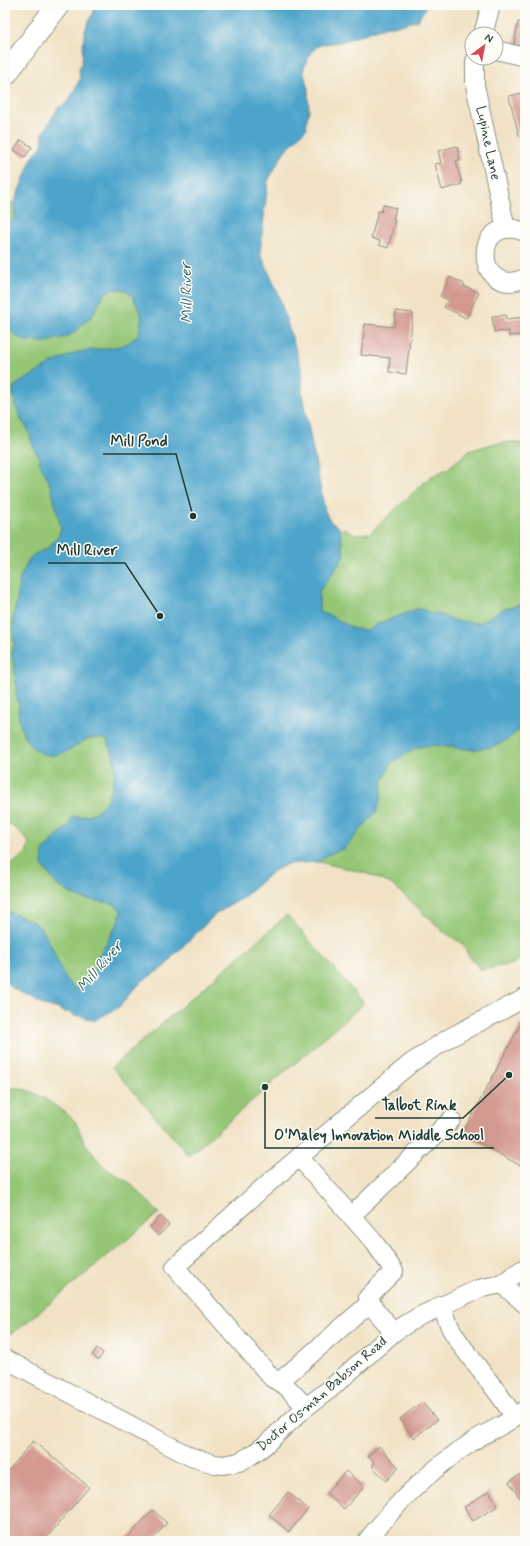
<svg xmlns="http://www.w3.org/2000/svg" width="530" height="1546" font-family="Mynerve,sans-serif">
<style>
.green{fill:#94c676;stroke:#5a8255}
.water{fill:#4ea4cb;stroke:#367080}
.building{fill:#d3988f}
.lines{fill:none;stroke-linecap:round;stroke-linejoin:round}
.minor-casing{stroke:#88907c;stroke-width:20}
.major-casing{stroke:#88907c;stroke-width:24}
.minor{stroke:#fff;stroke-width:18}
.major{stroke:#fff;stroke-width:22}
.labels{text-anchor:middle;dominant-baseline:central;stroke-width:3;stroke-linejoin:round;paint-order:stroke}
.street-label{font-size:14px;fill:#1f3d34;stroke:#fdfcf7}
.water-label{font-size:15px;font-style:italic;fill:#2f6169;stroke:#fdfcf7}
.leader{fill:none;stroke:#1f3d34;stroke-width:1.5}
.callout-dot{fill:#1f3d34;stroke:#fdfcf7;stroke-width:1.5}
.callout-label{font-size:15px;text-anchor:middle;font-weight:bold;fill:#1f3d34;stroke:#fdfcf7;stroke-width:3;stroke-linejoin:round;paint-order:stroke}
</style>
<rect width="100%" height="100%" fill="#fdfcf7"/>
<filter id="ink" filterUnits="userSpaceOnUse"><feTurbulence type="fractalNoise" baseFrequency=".025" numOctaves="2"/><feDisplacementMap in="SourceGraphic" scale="8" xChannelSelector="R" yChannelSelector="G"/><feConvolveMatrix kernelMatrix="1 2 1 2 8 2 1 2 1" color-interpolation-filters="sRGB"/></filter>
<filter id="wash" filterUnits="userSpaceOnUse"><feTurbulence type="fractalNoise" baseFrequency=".012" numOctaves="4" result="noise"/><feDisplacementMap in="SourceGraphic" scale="16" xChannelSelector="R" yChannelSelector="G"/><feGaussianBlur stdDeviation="0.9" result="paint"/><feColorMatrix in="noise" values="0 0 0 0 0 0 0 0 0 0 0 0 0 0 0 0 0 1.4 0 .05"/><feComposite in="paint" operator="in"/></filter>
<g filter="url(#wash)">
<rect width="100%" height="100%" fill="#f1e2c5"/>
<g class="green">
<polygon points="12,202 14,203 15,217 7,226 6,243 5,247 5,211"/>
<path d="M114,289L126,290L133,297L142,316L139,334L127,344L116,347L78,352L52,363L13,388L15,405L20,415L21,420L28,429L34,449L40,458V461L50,484L61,527L59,535L48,548L33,555L18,588L17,600L13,617L14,644L12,654L17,686L16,690L19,706L66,752L87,739L104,738C121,754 118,800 96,812C88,816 80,817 72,818L69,826L57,836L79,898L115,904L121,911L119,921L97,959C98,970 85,984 75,989L68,983L58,965L10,912L5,911V868L11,865L26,853L29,843L18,830L5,822V325L17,337L46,342L66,337L77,331L81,325L91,317L105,293Z"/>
<polygon points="513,442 525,445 525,603 501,610 480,623 455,621 436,613 431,614 425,610 418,609 377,624 369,630 354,629 331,616 319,612 319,591 332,574 344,556 340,531 344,528 355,534 370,533 430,477 447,469 469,451 492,444"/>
<path d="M525,723V955L513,964L481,970L468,955L464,945L441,930L430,918L423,914L422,911L391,884L365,873L319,862L327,855L345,848L378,805C382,797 380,791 382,784C384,778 389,765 393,761C407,750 428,741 445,747L516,732Z"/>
<polygon points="287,915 364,1003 189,1156 112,1067"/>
<polygon points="10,1088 21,1088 34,1093 44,1098 66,1113 75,1121 85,1143 98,1160 107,1169 130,1183 159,1213 20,1328 6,1336 5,1336 5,1090"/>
</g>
<path class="water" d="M97,5H427L418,20L397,26H387L341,42L324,44L318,46L311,52L303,70L308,89L309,110L306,124L307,128L284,152L268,181L260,253L278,293L302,370V394L325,511L331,522L339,527L344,556L332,574L319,591V612L331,616L354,629L369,630L377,624L418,609L425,610L431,614L436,613L455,621L480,623L501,610L525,603V723C518,731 509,740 499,744C487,750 461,752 450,745L445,747L439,745L418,747L392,762L382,783L381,799L378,805L377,811L345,848L327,855L319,862L287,864L271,873L244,897L216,914L173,956L166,966L142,981L119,1007L94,1021L81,1016H75L69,1012H63L57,1008L47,1007L14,989L5,981V911C11,912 17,915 22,917C27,919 33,921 36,924C55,940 55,971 75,989C85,985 98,970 97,959L119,921L121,911L115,904L79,898L68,892L57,885L42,865L43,851L57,836L69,826L72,817C81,817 92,816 98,810C116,795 122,755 104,738C98,738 91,737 86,740C79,743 74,748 67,751C43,763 26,748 20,724C18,716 18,714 19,706C19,699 14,693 17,686L12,654L14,644L13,617L17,600L18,588L20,578L29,560L33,555L49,548L59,535L61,527L50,484L39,461L40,458L34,449L28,429L21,420L20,415L15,405L13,387L52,363L78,352L116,347L127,344L139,334L142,316L133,297L126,290L114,289L105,293L91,317L81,325L77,331L66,337L46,342L27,341L17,337L5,325V247L6,243L7,226L15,217L14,203L31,160L42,145L43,133L58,108L64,105L70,99L80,79L79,69L82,62L84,34L88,23Z"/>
<g id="blocks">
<g class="building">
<polygon points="518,22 525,23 525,53 513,50"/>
<polygon points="525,93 525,135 519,136 509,96"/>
<polygon points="21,140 32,147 25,157 14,150"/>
<polygon points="457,146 460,160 456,161 462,184 442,190 435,164 441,163 438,151"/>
<polygon points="383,205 396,208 393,219 395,220 388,248 379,245 380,241 371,238 378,211 381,212"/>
<polygon points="450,277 464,284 463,286 479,293 466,318 444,307 448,300 440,296"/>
<polygon points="396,311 413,313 406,374 389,372 390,358 361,355 365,324 394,327"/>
<polygon points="506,315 506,319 525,317 525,335 509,336 509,331 494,332 492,316"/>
<polygon points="525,1016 525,1168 462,1134"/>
<polygon points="161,1216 169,1225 158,1236 150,1227"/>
<polygon points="97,1348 103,1353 98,1360 92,1355"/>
<polygon points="422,1402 437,1420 414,1438 400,1419"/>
<polygon points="33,1441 89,1487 44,1541 9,1541 5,1538 5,1475"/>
<polygon points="379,1446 399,1468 386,1481 372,1466 375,1463 368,1456"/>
<polygon points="346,1471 364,1487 344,1509 326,1493"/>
<polygon points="525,1471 525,1495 520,1498 509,1482"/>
<polygon points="489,1491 498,1506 473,1521 464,1507"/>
<polygon points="288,1492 308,1509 289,1532 269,1515"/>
<polygon points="153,1510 167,1523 151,1541 124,1541"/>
</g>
</g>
</g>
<g filter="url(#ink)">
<use href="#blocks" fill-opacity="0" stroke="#88907c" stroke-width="1"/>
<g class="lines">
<defs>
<g id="minor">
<polyline points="483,34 491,5"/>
<polyline points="496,50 525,57"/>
<polyline points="476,58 475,63 475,85 506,229"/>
<path d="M525,232C471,210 474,301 525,278"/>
<polyline points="299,1157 374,1242 394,1271 368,1297 375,1310 394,1332"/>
<polyline points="351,1216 451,1120"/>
<polyline points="502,1284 515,1274 525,1268"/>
<path d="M442,1305C445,1313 447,1321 451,1329C469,1360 496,1386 514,1417"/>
<polyline points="5,1359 191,1457 215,1464 223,1465 239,1462 250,1456 264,1446 306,1407 330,1389 394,1332 418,1317 478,1289 502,1284 525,1304"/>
<polyline points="279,1382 371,1302"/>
<polyline points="306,1407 286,1386 272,1378 175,1267 266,1185 411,1063 449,1038 525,998"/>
<path d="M367,1541C397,1502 431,1469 472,1442C481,1435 492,1431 502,1425C510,1421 517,1415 525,1410"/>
</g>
<polyline id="major" points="5,75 58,5"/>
</defs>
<use href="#minor" class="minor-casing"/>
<use href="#major" class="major-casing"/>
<use href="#minor" class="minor"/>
<use href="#major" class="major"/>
</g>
</g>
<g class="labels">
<g class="street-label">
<text transform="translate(488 143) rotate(78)">Lupine Lane</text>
<text transform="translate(322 1394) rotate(-41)">Doctor Osman Babson Road</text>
</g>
<g class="water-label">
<text transform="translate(187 293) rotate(-91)">Mill River</text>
<text transform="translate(100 967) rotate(-49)">Mill River</text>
</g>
</g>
<path class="leader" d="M193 516L176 454H103M160 616L125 563H48M509 1075L463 1118H375M265 1087L265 1148H494"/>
<g class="callout-dot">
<circle cx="193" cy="516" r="4"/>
<circle cx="160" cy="616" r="4"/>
<circle cx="509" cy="1075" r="4"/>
<circle cx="265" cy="1087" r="4"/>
</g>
<g class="callout-label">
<text x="139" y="446">Mill Pond</text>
<text x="87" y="555">Mill River</text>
<text x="419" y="1110">Talbot Rink</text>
<text x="379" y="1140">O'Maley Innovation Middle School</text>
</g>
<rect width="530" height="1546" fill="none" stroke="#fdfcf7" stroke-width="20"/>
<g transform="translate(484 46) rotate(32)"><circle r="19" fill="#fdfcf7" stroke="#a4b0a9"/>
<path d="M0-3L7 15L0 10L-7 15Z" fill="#d1495b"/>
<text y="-6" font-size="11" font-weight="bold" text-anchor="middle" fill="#1f3d34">N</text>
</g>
</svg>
